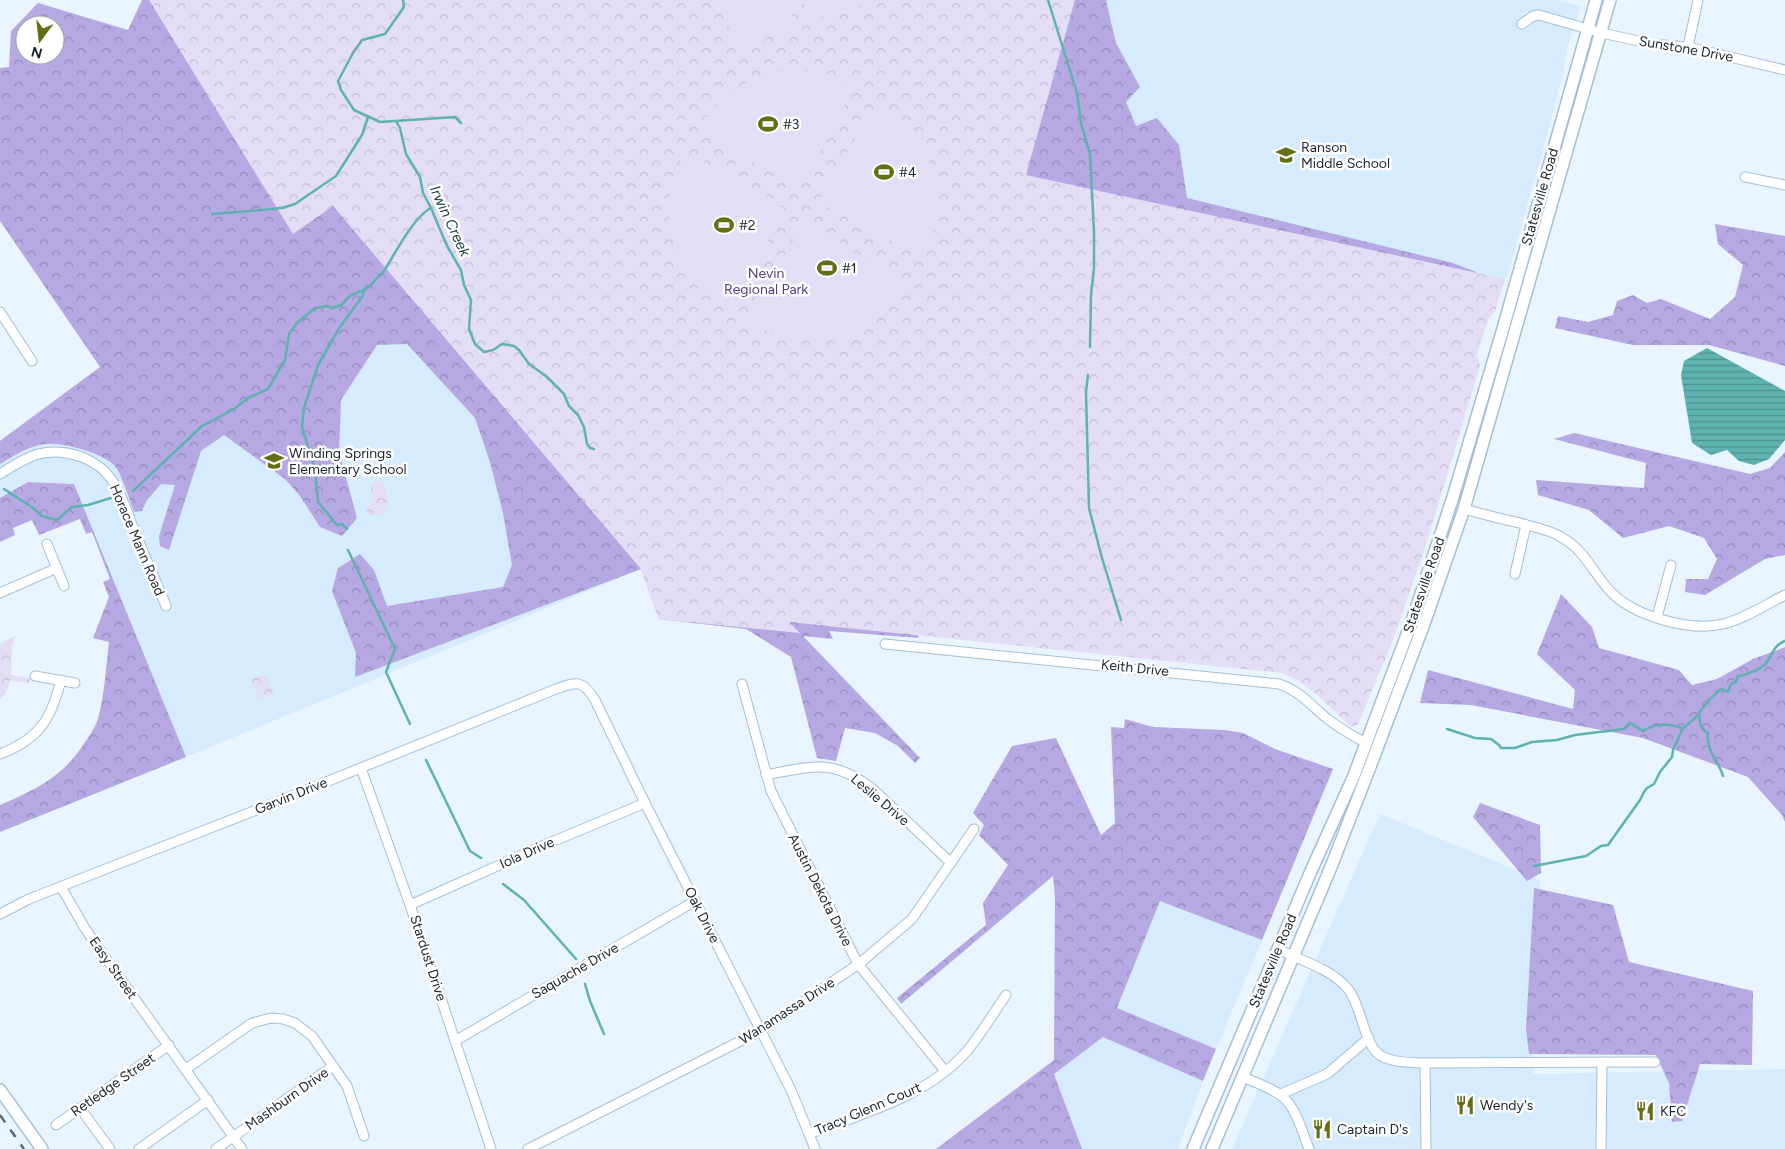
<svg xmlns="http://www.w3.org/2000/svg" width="1785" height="1149" font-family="Figtree,sans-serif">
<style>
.built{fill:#d6ebfe}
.forest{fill:url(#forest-crowns);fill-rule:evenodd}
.park{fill:url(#park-crowns)}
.garden{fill:#e3def6}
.water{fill:url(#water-rules)}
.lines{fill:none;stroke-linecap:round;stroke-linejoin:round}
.stream{stroke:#5eb3b0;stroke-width:2.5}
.minor-casing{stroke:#a3bfd7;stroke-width:11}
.major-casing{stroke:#a3bfd7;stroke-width:14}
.minor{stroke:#fff;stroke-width:9}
.major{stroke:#fff;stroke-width:11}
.rail{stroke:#5b6670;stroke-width:2.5;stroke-dasharray:9 9;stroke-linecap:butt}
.labels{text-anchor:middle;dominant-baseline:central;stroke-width:5;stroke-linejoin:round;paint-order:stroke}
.street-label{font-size:14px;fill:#19242d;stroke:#fff}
.poi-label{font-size:14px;fill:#19242d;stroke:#fff;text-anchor:start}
.park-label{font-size:14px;fill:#503b80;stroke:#fff}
.water-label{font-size:15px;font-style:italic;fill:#1b4442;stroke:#fff}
</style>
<defs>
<pattern id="forest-crowns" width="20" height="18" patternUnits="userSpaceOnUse" patternTransform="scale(1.25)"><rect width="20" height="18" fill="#b6a8e2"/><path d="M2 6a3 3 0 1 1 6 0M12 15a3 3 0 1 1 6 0" fill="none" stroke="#9389b8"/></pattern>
<pattern id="park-crowns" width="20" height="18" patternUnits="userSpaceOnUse" patternTransform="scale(1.25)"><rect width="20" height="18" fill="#e3def6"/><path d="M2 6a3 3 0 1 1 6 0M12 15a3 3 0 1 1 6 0" fill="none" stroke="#c2bed3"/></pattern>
<pattern id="water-rules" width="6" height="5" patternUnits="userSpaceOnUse" patternTransform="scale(1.25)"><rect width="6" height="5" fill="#5eb3b0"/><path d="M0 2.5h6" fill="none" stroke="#4d9190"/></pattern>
</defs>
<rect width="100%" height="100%" fill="#e8f4fe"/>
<g class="built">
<polygon points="1075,0 1555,0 1581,6 1568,45 1564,67 1547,135 1508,274 1505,279 1026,174"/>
<polygon points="333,206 641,569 186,757 74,484 28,482 0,498 0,440 101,367"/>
<polygon points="1380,814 1540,880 1533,1074 1785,1069 1785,1149 1232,1149"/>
<polygon points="1161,900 1262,940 1216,1049 1117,1008"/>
<polygon points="1103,1037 1203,1081 1178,1149 1082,1149 1054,1074"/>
</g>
<g class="forest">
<path d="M142,0H636L919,638L829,631L833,639L803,636L920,758L915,763L898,746L875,733L845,728L836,761L817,758L791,657L746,629L659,619L641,569L355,677L356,653L332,591L338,568L360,554L374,570L387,606L503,587L512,565L503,513L490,462L475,418L407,344L377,345L341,400L339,452L357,518L342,536L320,527L300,496L285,479L224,435L201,451L169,550L160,546L159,536L175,485L161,484L147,500L142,511L134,512C131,503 120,471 115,466C103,453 63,442 46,444C30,445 13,456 0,464V441L100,367L0,221V68L9,67L11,31L38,3L128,30ZM25,25H55V55H25Z"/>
<polygon points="940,0 1106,0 1116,43 1140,87 1126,102 1136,126 1157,118 1179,145 1187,198 1453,263 1476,272 1486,279 1090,347"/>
<polygon points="1715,224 1785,236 1785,366 1709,345 1633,345 1555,328 1558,316 1588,322 1613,315 1617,301 1633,295 1647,303 1661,299 1710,319 1735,297 1743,265 1718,244"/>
<polygon points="1574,433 1750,474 1770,468 1785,452 1785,555 1765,559 1705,595 1685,592 1686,579 1708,579 1717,559 1704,538 1669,526 1623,538 1589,510 1538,495 1536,480 1644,488 1646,463 1554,439"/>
<path d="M28,482L74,484L186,757L0,832V805C37,789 63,777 85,742C91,734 97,724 99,715C105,691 106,666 109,642L93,638L109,597L103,582L110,579L92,532L86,534L80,519L39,535L32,520L13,528L15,535L0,542V498Z"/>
<polygon points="1561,594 1592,627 1599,648 1679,670 1692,685 1717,679 1753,659 1785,647 1785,822 1782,815 1748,777 1643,738 1471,705 1420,703 1428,670 1573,709 1575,690 1537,654"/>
<polygon points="1125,719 1153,727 1225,730 1243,733 1275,749 1333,769 1262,940 1160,901 1117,1008 1216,1049 1203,1081 1103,1037 1054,1074 1082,1149 936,1149 1054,1060 1055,898 1053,876 901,1004 897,998 986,925 983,903 1008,865 979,835 984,825 973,813 1012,746 1056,738 1101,835 1115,823 1111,727 1124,728"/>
<polygon points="1480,803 1540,825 1541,873 1527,881 1473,817"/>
<polygon points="1534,888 1613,905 1629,962 1753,991 1752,1065 1700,1064 1682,1121 1672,1122 1669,1083 1656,1055 1529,1054 1526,1029"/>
</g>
<g class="park">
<path d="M149,0H1075L1026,175L1505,279L1495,312L1489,318L1477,353L1480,366L1426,545L1393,640L1358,724L1351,727C1329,706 1310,684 1281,673L789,622L800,633L659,619L641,569L333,206L293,234Z"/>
<polygon points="375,481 381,482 386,486 389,505 385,512 372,516 366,511 373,499 370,485"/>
<polygon points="15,636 12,647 11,675 30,678 29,683 10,680 6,693 0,699 0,644"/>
<polygon points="266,675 273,694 259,699 251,679"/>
</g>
<g class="garden">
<polygon points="719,0 787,0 797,28 735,45"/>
<polygon points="803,0 878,0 810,20"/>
<path d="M791,69L828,74L854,87L805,181L801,187L796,189L791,186L787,181L698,130C713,105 736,84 764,75C773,72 782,71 791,69Z"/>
<path d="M878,101C915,124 940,166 937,210C936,227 928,243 921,257L824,205L821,198L823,191Z"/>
<path d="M685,152L775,200L784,211L782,219L768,240L730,310C719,303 705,295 696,285C673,258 665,222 671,187C673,175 680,163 685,152Z"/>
<path d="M805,222L816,223L818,228L905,285C898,295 892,305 883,313C842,350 789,346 744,319L787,251L799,231V227Z"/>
</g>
<polygon class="water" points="1707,348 1785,391 1785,440 1769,459 1754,465 1739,461 1727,450 1711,455 1692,443 1681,375 1684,361"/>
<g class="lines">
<g class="stream">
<polyline points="403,0 404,7 385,34 362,40 353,53 338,81 341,90 354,110 380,122 455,117 461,123"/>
<polyline points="1048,0 1077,93 1081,123 1090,154 1094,232 1094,268 1091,295 1090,347"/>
<polyline points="396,121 400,128 406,154 420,177 423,193 431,208 447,246 461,270 464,285 471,300 469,329 475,344 484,352 493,350 502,344 514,346 519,350 529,364 546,376 564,394 569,406 578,415 584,427 587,444 590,448 594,449"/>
<polyline points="212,214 262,210 282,208 295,204 336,176 362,135 368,117"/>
<polyline points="1088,375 1086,392 1089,508 1102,558 1121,620"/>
<polyline points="4,489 33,508 42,516 57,520 72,507 88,505 111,498"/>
<path d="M133,491L202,426L234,409L248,398L268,389L285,360L289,334L297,323L315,308L328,306L332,308L342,305C352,289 360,295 370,286C374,282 377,277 382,274C394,256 413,217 431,208"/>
<polyline points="347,529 342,524 337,525 318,502 315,469 302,427 304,408 318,365 340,327 362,297 365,289"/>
<polyline points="348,550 395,649 386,672 410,724"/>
<path d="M1699,714C1700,723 1700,729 1708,733C1706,752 1718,759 1723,776"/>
<path d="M1447,729L1475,738L1491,739L1499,745L1501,748H1515L1532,742L1557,740L1575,735L1624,729L1630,723L1643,731C1657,722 1667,724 1683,728"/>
<polyline points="426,760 470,851 481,858"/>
<path d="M1534,866L1586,856L1601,846L1608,845L1640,800L1644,792L1647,788L1654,784L1660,772L1672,757L1673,750L1683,728L1694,719L1710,699L1721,689L1728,692L1731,684L1736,682L1738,676C1748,674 1761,670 1767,662C1773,653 1774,645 1785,641"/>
<polyline points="503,884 524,900 576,959"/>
<polyline points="585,984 590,1001 604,1034"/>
</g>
<defs>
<g id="minor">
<polyline points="1522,24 1533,16 1539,15 1602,33 1652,44 1688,47 1785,70"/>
<polyline points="1688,47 1698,0"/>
<polyline points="1745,177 1785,185"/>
<polyline points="0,312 32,361"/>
<path d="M0,474C29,455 48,445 82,457C91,461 101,466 107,474C121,489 127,513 135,532C145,557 156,581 166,606"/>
<path d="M1464,509C1483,514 1501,519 1520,523C1536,528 1552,530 1566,540C1586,553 1594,574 1610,591C1633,616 1690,632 1723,624C1744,619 1765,605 1785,595"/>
<polyline points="47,544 64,586"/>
<polyline points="1515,574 1526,525"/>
<polyline points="0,593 57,568"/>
<polyline points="1657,617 1671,565"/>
<path d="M885,644L1279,684C1301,691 1312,707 1329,720C1341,729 1353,736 1366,743"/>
<polyline points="35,676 75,683"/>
<polyline points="742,684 771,791 858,964 945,1071"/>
<path d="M0,754C39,739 51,720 61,680"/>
<polyline points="361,768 410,905 491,1149"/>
<path d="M766,775C813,766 834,758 874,790L951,863"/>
<polyline points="61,887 86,930 107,960 242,1149"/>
<polyline points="410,905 542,846 645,803"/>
<path d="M0,914L29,899L274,803L556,689C577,681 583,680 595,700L645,803L791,1090L815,1149"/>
<path d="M1278,949C1301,961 1330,968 1347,988C1353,994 1356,1004 1359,1012C1363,1023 1366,1037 1373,1048C1383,1064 1409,1062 1425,1063L1655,1062"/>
<polyline points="455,1041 695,901"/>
<polyline points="1425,1063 1426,1149"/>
<polyline points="186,1069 252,1023 271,1018 283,1019 295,1023 312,1036 347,1086 364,1136"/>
<path d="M1242,1077C1292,1096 1291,1100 1309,1149"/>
<polyline points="1281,1094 1327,1074 1369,1038"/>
<polyline points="80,1108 110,1149"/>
<polyline points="56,1125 169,1045"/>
<path d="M809,1134C863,1113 927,1097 967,1051C981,1034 993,1014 1006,995"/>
<polyline points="139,1149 208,1100"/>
<polyline points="216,1149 333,1066"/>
<polyline points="528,1149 760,1031 860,963 912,919 974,829"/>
<polyline points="1601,1149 1602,1062"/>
</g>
<g id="major">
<polyline points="0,1090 42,1149"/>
<polyline points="1193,1149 1311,871 1353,778 1411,624 1453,497 1502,332 1596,0"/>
<polyline points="1212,1149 1331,867 1370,767 1424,624 1464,509 1610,0"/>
</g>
</defs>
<use href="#minor" class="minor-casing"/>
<use href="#major" class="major-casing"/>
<use href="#minor" class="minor"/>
<use href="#major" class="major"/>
<polyline class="rail" points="0,1115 24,1149"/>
</g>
<defs>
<symbol id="stadium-bare" viewBox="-9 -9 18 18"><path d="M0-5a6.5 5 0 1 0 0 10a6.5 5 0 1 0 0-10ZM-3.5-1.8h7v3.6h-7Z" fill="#646e15" stroke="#fff" stroke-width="2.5" paint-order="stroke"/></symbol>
<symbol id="school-bare" viewBox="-9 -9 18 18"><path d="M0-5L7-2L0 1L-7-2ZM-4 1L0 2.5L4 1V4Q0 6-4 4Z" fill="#646e15" stroke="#fff" stroke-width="2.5" paint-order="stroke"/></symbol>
<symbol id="restaurant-bare" viewBox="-9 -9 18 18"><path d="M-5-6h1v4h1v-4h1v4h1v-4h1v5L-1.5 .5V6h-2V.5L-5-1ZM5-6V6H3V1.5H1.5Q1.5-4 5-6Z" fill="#646e15" stroke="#fff" stroke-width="2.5" paint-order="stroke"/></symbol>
</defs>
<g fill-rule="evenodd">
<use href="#stadium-bare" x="754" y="110" width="28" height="28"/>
<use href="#school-bare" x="1272" y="141" width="28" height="28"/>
<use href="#stadium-bare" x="870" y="158" width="28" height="28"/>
<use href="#stadium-bare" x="710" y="211" width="28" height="28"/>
<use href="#stadium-bare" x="813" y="254" width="28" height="28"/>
<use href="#school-bare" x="260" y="447" width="28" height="28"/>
<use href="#restaurant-bare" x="1451" y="1091" width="28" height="28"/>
<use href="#restaurant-bare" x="1631" y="1097" width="28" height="28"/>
<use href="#restaurant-bare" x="1308" y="1115" width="28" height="28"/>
</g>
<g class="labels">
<g class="street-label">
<text transform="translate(1686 49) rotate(10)">Sunstone Drive</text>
<text transform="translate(1540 197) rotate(-74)">Statesville Road</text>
<text transform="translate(137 540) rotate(67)">Horace Mann Road</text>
<text transform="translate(1424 585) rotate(-71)">Statesville Road</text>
<text transform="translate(1135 668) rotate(6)">Keith Drive</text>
<text transform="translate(291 796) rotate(-22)">Garvin Drive</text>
<text transform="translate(880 800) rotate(40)">Leslie Drive</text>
<text transform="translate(527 853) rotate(-24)">Iola Drive</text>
<text transform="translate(820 890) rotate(63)">Austin Dekota Drive</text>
<text transform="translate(702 915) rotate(63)">Oak Drive</text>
<text transform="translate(428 958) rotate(72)">Stardust Drive</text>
<text transform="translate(1273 961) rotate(-67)">Statesville Road</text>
<text transform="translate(113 968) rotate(55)">Easy Street</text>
<text transform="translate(575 971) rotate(-30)">Saquache Drive</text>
<text transform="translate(787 1011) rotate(-33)">Wanamassa Drive</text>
<text transform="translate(113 1085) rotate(-35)">Retledge Street</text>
<text transform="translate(287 1099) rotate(-35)">Mashburn Drive</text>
<text transform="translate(868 1109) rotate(-23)">Tracy Glenn Court</text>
</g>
<g class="poi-label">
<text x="783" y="124">#3</text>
<text x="1301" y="147">Ranson<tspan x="1301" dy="16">Middle School</tspan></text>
<text x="899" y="172">#4</text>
<text x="739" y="225">#2</text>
<text x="842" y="268">#1</text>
<text x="289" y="453">Winding Springs<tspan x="289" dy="16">Elementary School</tspan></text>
<text x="1480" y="1105">Wendy's</text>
<text x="1660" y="1111">KFC</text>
<text x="1337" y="1129">Captain D's</text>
</g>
<g class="park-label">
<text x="766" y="273">Nevin<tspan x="766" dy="16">Regional Park</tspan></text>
</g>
<g class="water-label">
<text transform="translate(450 221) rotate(65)">Irwin Creek</text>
</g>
</g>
<g transform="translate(40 40) rotate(195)"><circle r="24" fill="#ffffff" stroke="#a3a7ab"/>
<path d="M0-4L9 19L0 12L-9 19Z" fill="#646e15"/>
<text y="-8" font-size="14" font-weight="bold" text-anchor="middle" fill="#19242d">N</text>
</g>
</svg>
